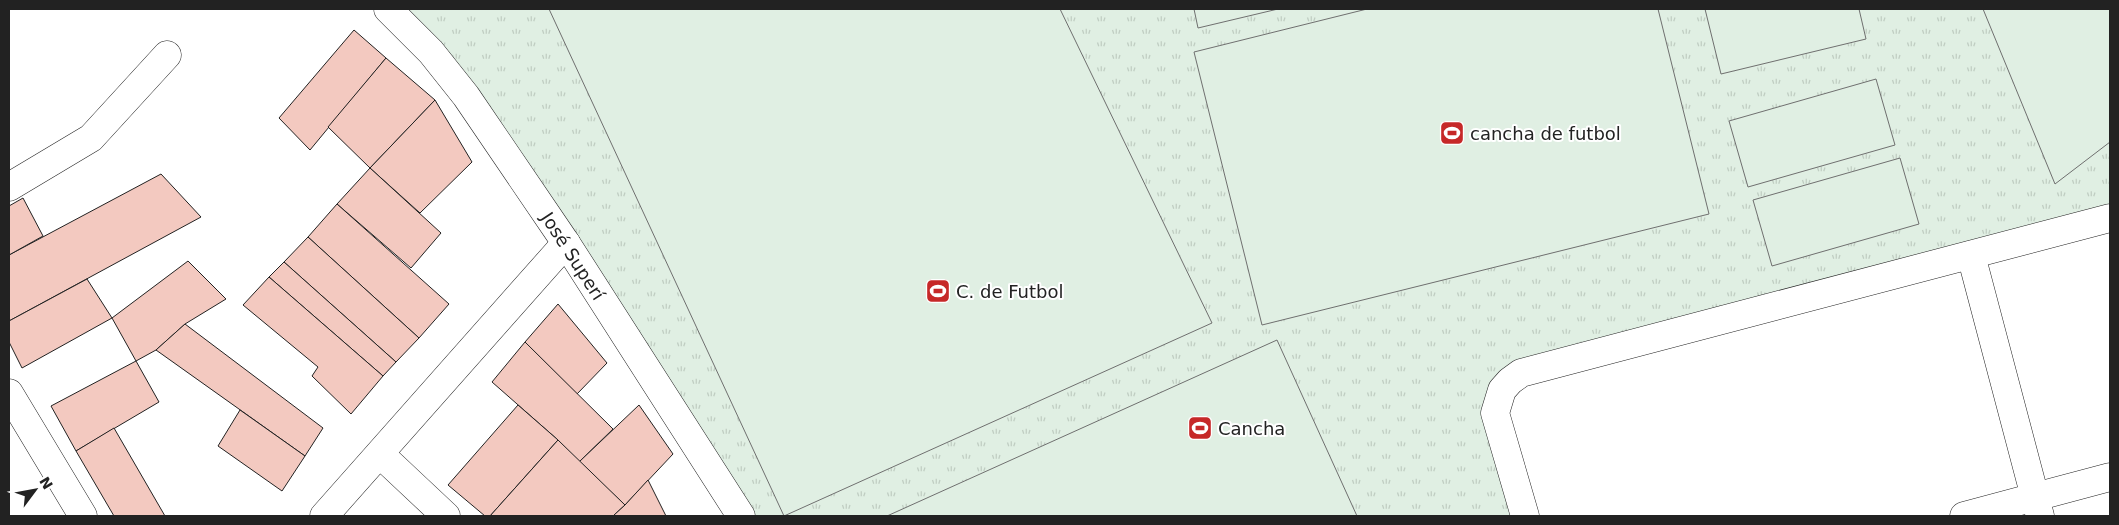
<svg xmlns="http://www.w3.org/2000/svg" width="2119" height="525" font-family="'DejaVu Sans',sans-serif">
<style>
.grass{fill:url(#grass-tufts);stroke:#6f6f6f}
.park{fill:#e0efe3;stroke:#6f6f6f}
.building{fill:#f3c9c0;stroke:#222}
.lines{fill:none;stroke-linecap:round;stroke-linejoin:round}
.street-casing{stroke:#222;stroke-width:29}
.street{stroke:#fff;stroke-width:28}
.labels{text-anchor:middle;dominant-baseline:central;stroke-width:4;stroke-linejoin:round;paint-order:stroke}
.poi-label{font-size:18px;fill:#222;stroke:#fff;text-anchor:start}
.street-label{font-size:18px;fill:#222;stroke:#fff}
</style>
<defs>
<pattern id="grass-tufts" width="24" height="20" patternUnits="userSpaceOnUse" patternTransform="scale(1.25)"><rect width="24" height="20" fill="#e0efe3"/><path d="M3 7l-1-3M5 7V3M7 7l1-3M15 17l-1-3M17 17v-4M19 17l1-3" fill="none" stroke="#c0cdc2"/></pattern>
</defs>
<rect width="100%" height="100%" fill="#fff"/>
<polygon class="grass" points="380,9 2110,9 2110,220 1510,381 1495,413 1523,516 734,516 476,112"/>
<g class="park">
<polygon points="549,9 1060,9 1212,323 784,516"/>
<polygon points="1194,9 1278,9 1198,28"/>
<polygon points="1367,9 1658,9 1709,214 1262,325 1194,52"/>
<polygon points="1705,9 1859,9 1866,39 1721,74"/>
<polygon points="1983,9 2110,9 2110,142 2055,184"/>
<polygon points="1876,79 1895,145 1748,187 1729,121"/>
<polygon points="1900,158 1919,224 1772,266 1753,200"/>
<polygon points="1277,340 1357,516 887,516"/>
</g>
<g class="building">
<polygon points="354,30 386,58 310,150 279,118"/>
<polygon points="386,58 435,100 370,168 328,127"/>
<polygon points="435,100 472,162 420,213 370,168"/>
<polygon points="370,168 441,233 411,268 337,204"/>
<polygon points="161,174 201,217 9,321 9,255"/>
<polygon points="23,198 43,236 9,255 9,206"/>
<polygon points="337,204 449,304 419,338 308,237"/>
<polygon points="308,237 419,338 396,362 284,262"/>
<polygon points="188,261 226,299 185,324 156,350 136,361 112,318"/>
<polygon points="284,262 396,362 383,376 269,277"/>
<polygon points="269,277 383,376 351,414 312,376 318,367 243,305"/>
<polygon points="87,279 112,318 22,368 9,342 9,321"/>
<polygon points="558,304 607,363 577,394 525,342"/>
<polygon points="185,324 323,428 305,456 156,350"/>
<polygon points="525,342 613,429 579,462 558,440 492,382"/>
<polygon points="136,361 159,402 76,451 51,406"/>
<polygon points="518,405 558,440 490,516 485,516 448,485"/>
<polygon points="639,405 673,454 625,505 579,462"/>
<polygon points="240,410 305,456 282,491 218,446"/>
<polygon points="114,428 165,516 114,516 76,451"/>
<polygon points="558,440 625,505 613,516 490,516"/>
<polygon points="648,480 666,516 613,516 625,505"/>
</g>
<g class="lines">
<defs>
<g id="street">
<polyline points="388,9 431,52 466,96 566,243 741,516"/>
<polyline points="9,187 91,138 167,55"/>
<polyline points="1971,255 2040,516"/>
<polyline points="9,393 83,516"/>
<polyline points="380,454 446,516"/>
<polyline points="324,516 566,243"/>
<polyline points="1525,516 1495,413 1502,390 1510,381 1521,373 2110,218"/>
<polyline points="1964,516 2110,477"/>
</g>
</defs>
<use href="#street" class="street-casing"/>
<use href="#street" class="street"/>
</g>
<defs>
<symbol id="stadium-square" viewBox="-11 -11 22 22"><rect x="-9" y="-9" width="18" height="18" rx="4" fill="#c62828" stroke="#fff"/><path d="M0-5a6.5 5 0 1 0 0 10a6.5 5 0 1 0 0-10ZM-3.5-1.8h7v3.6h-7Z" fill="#fff"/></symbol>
</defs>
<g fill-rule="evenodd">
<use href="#stadium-square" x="1438" y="119" width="28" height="28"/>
<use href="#stadium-square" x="924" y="277" width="28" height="28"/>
<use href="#stadium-square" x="1186" y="414" width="28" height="28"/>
</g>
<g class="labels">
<g class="poi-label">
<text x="1470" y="133">cancha de futbol</text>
<text x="956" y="291">C. de Futbol</text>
<text x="1218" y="428">Cancha</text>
</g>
<g class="street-label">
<text transform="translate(573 256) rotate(57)">José Superí</text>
</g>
</g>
<rect width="2119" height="525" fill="none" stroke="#222222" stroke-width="20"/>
<g transform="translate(35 490) rotate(58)" stroke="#ffffff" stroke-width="4" paint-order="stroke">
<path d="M0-4L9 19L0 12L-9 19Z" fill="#222222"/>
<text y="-8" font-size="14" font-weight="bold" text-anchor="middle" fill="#222222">N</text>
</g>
</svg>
